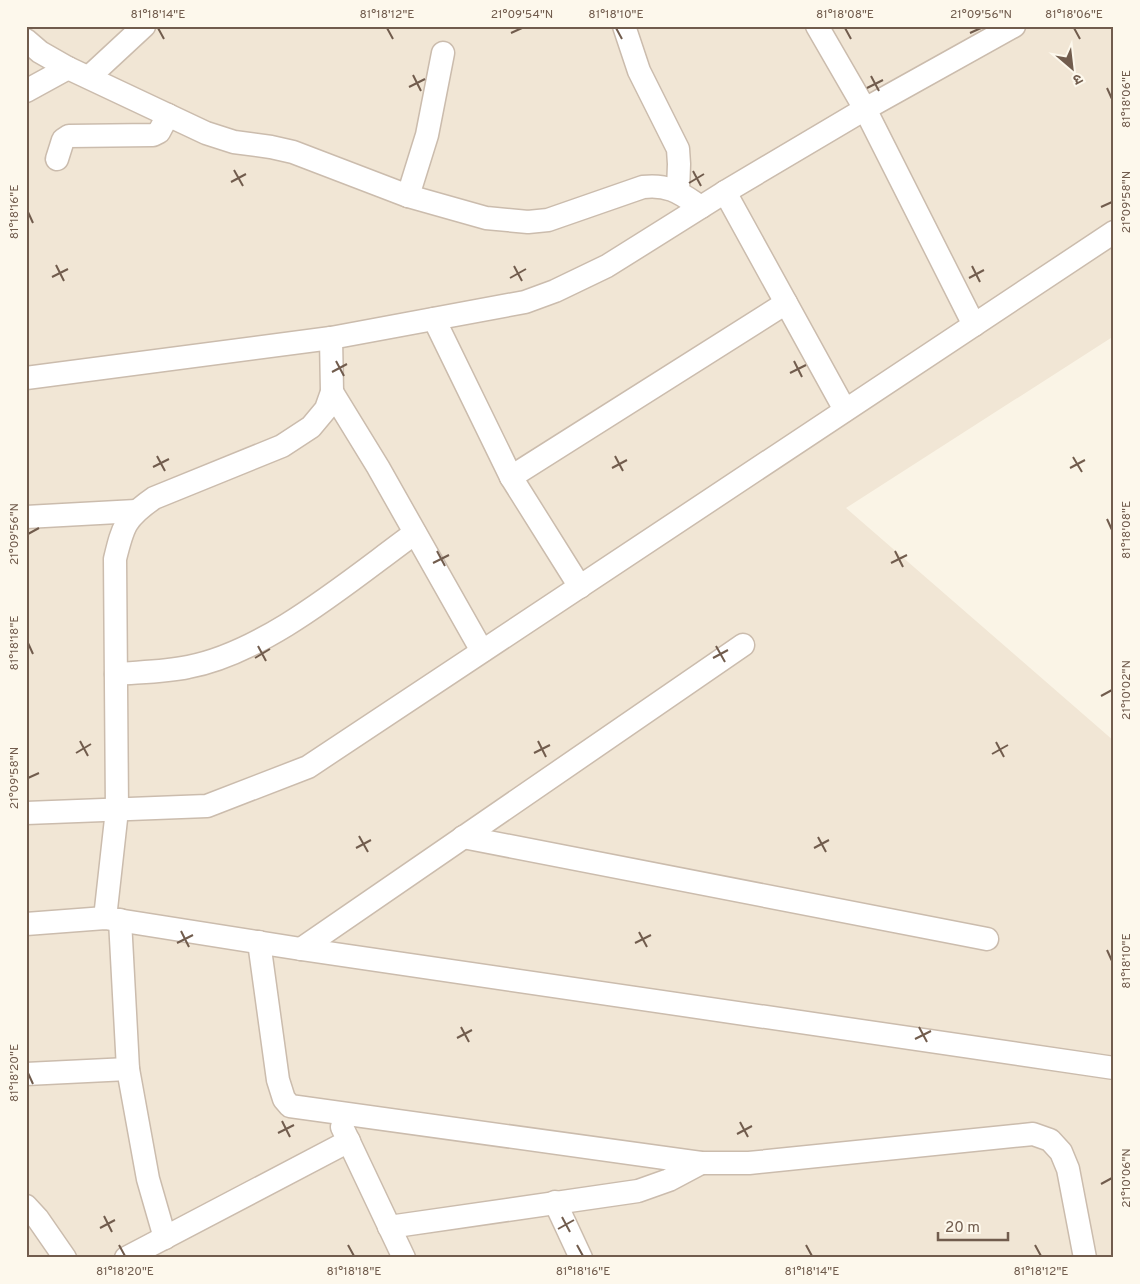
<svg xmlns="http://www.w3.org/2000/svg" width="1140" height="1284" font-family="Overpass,'Noto Sans Devanagari',sans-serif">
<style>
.residential{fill:#f1e6d5}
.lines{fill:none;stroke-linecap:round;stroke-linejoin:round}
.minor-casing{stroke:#cbbcad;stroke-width:25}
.minor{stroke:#fff;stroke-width:22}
.ticks{fill:none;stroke:#715c4d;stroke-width:2}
.neatline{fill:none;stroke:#715c4d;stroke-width:2}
.ticks-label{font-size:12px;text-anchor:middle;fill:#715c4d}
</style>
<rect width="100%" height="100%" fill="#faf4e6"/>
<polygon class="residential" points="26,26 1114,26 1114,336 846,508 1114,741 1114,1258 26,1258"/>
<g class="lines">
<defs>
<g id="minor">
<polyline points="624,26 639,71 678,149 679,164 678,191"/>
<polyline points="817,26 865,109 974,325"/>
<path d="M26,40L40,52L68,68L206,133L234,142L271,147L293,152L408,196L486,218L528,222L548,220L643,187C669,184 680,193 701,207"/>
<polyline points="89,77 144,26"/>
<polyline points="26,91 68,68"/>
<polyline points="57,159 63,140 69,136 153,135 159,132 168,115"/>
<polyline points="725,192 845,410"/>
<polyline points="408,196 427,135 443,53"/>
<polyline points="434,319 511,477 580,587"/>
<polyline points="26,378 331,338 525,302 555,291 607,266 725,192 865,109 1014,26"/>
<polyline points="332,392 378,467 482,651"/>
<polyline points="511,477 786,303"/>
<polyline points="26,517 136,511"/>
<path d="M116,674C140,672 165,672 188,667C267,652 350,580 415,533"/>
<polyline points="26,813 207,806 308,767 1114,232"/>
<polyline points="463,837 987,939"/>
<path d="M105,918L117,810L115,559C123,526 125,518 154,498L282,446L311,427L326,409L332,392L331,338"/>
<polyline points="120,920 128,1069 148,1179 165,1238"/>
<polyline points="26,924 105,918 301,949 1114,1068"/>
<polyline points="259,942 278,1080 284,1099 290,1106 701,1163 749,1163 1033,1134 1050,1140 1061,1152 1068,1169 1085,1258"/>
<polyline points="301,949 743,645"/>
<polyline points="26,1074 128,1069"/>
<polyline points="342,1127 404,1258"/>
<polyline points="555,1202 581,1258"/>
<polyline points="26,1206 38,1219 65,1258"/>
<polyline points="389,1227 638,1191 669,1180 701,1163"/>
<polyline points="126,1258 349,1141"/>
</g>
</defs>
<use href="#minor" class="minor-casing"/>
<use href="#minor" class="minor"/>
</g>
<path class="ticks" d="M158,28L164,39M387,28L393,39M616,28L622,39M845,28L851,39M1074,28L1080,39M511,33L522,28M970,33L981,28M413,75L421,91M871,76L879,91M409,87L425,79M867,88L883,80M1107,88L1112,99M234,170L243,186M693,171L701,186M231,182L246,174M689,183L704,174M1101,207L1112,202M28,212L33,223M56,265L64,281M514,266L522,281M972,266L980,282M52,277L68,269M510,278L526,269M969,278L984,270M336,361L344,376M794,361L802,377M332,372L347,364M790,373L806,365M157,456L165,471M615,456L623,471M1073,457L1082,472M153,467L169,459M612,468L627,460M1070,468L1085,460M1107,519L1112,530M28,534L39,528M437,551L445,566M895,551L903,567M433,563L449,555M891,563L907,555M28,643L33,654M258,646L266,661M716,646L725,662M255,658L270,649M713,658L728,650M1101,696L1112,690M80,741L88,756M538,741L546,757M996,742L1004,757M76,753L91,744M534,753L550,745M992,754L1008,745M28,778L39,773M359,836L368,852M818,837L826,852M356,848L371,840M814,848L829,840M181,931L189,947M639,932L647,947M177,943L193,935M635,943L651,935M1107,950L1112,961M461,1027L469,1042M919,1027L927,1042M457,1038L472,1030M915,1039L931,1031M28,1073L33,1084M282,1121L290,1137M740,1122L748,1137M278,1133L294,1125M737,1134L752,1126M1101,1184L1112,1178M104,1216L112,1232M562,1217L570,1232M100,1228L115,1220M558,1229L574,1220M119,1245L125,1256M348,1245L354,1256M577,1245L583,1256M806,1245L812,1256M1035,1245L1041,1256"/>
<rect width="1140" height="1284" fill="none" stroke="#fdf8ec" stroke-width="55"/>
<g transform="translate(1072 68) rotate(152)" stroke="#fdf8ec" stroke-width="4" paint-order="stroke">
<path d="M0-4L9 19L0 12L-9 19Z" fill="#715c4d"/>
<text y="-8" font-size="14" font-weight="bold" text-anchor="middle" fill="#715c4d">उ</text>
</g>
<path d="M938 1232v8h70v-8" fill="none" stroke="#715c4d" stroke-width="2.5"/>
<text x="945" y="1232" font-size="15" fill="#715c4d" stroke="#fdf8ec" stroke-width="4" paint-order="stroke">20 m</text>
<rect x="28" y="28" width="1084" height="1228" class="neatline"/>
<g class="ticks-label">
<text x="158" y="18">81°18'14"E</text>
<text x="387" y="18">81°18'12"E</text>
<text x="522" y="18">21°09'54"N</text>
<text x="616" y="18">81°18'10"E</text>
<text x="845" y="18">81°18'08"E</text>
<text x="981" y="18">21°09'56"N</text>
<text x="1074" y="18">81°18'06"E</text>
<text transform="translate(1126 99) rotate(-90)" y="4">81°18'06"E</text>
<text transform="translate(1126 202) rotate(-90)" y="4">21°09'58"N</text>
<text transform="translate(14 212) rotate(-90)" y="4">81°18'16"E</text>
<text transform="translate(1126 530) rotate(-90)" y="4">81°18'08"E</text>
<text transform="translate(14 534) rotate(-90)" y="4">21°09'56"N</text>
<text transform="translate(14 643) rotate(-90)" y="4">81°18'18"E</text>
<text transform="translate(1126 690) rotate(-90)" y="4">21°10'02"N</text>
<text transform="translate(14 778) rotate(-90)" y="4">21°09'58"N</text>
<text transform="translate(1126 961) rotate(-90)" y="4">81°18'10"E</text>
<text transform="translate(14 1073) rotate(-90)" y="4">81°18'20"E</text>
<text transform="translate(1126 1178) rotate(-90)" y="4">21°10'06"N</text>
<text x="125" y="1275">81°18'20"E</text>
<text x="354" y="1275">81°18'18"E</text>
<text x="583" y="1275">81°18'16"E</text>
<text x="812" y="1275">81°18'14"E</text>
<text x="1041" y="1275">81°18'12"E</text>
</g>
</svg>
